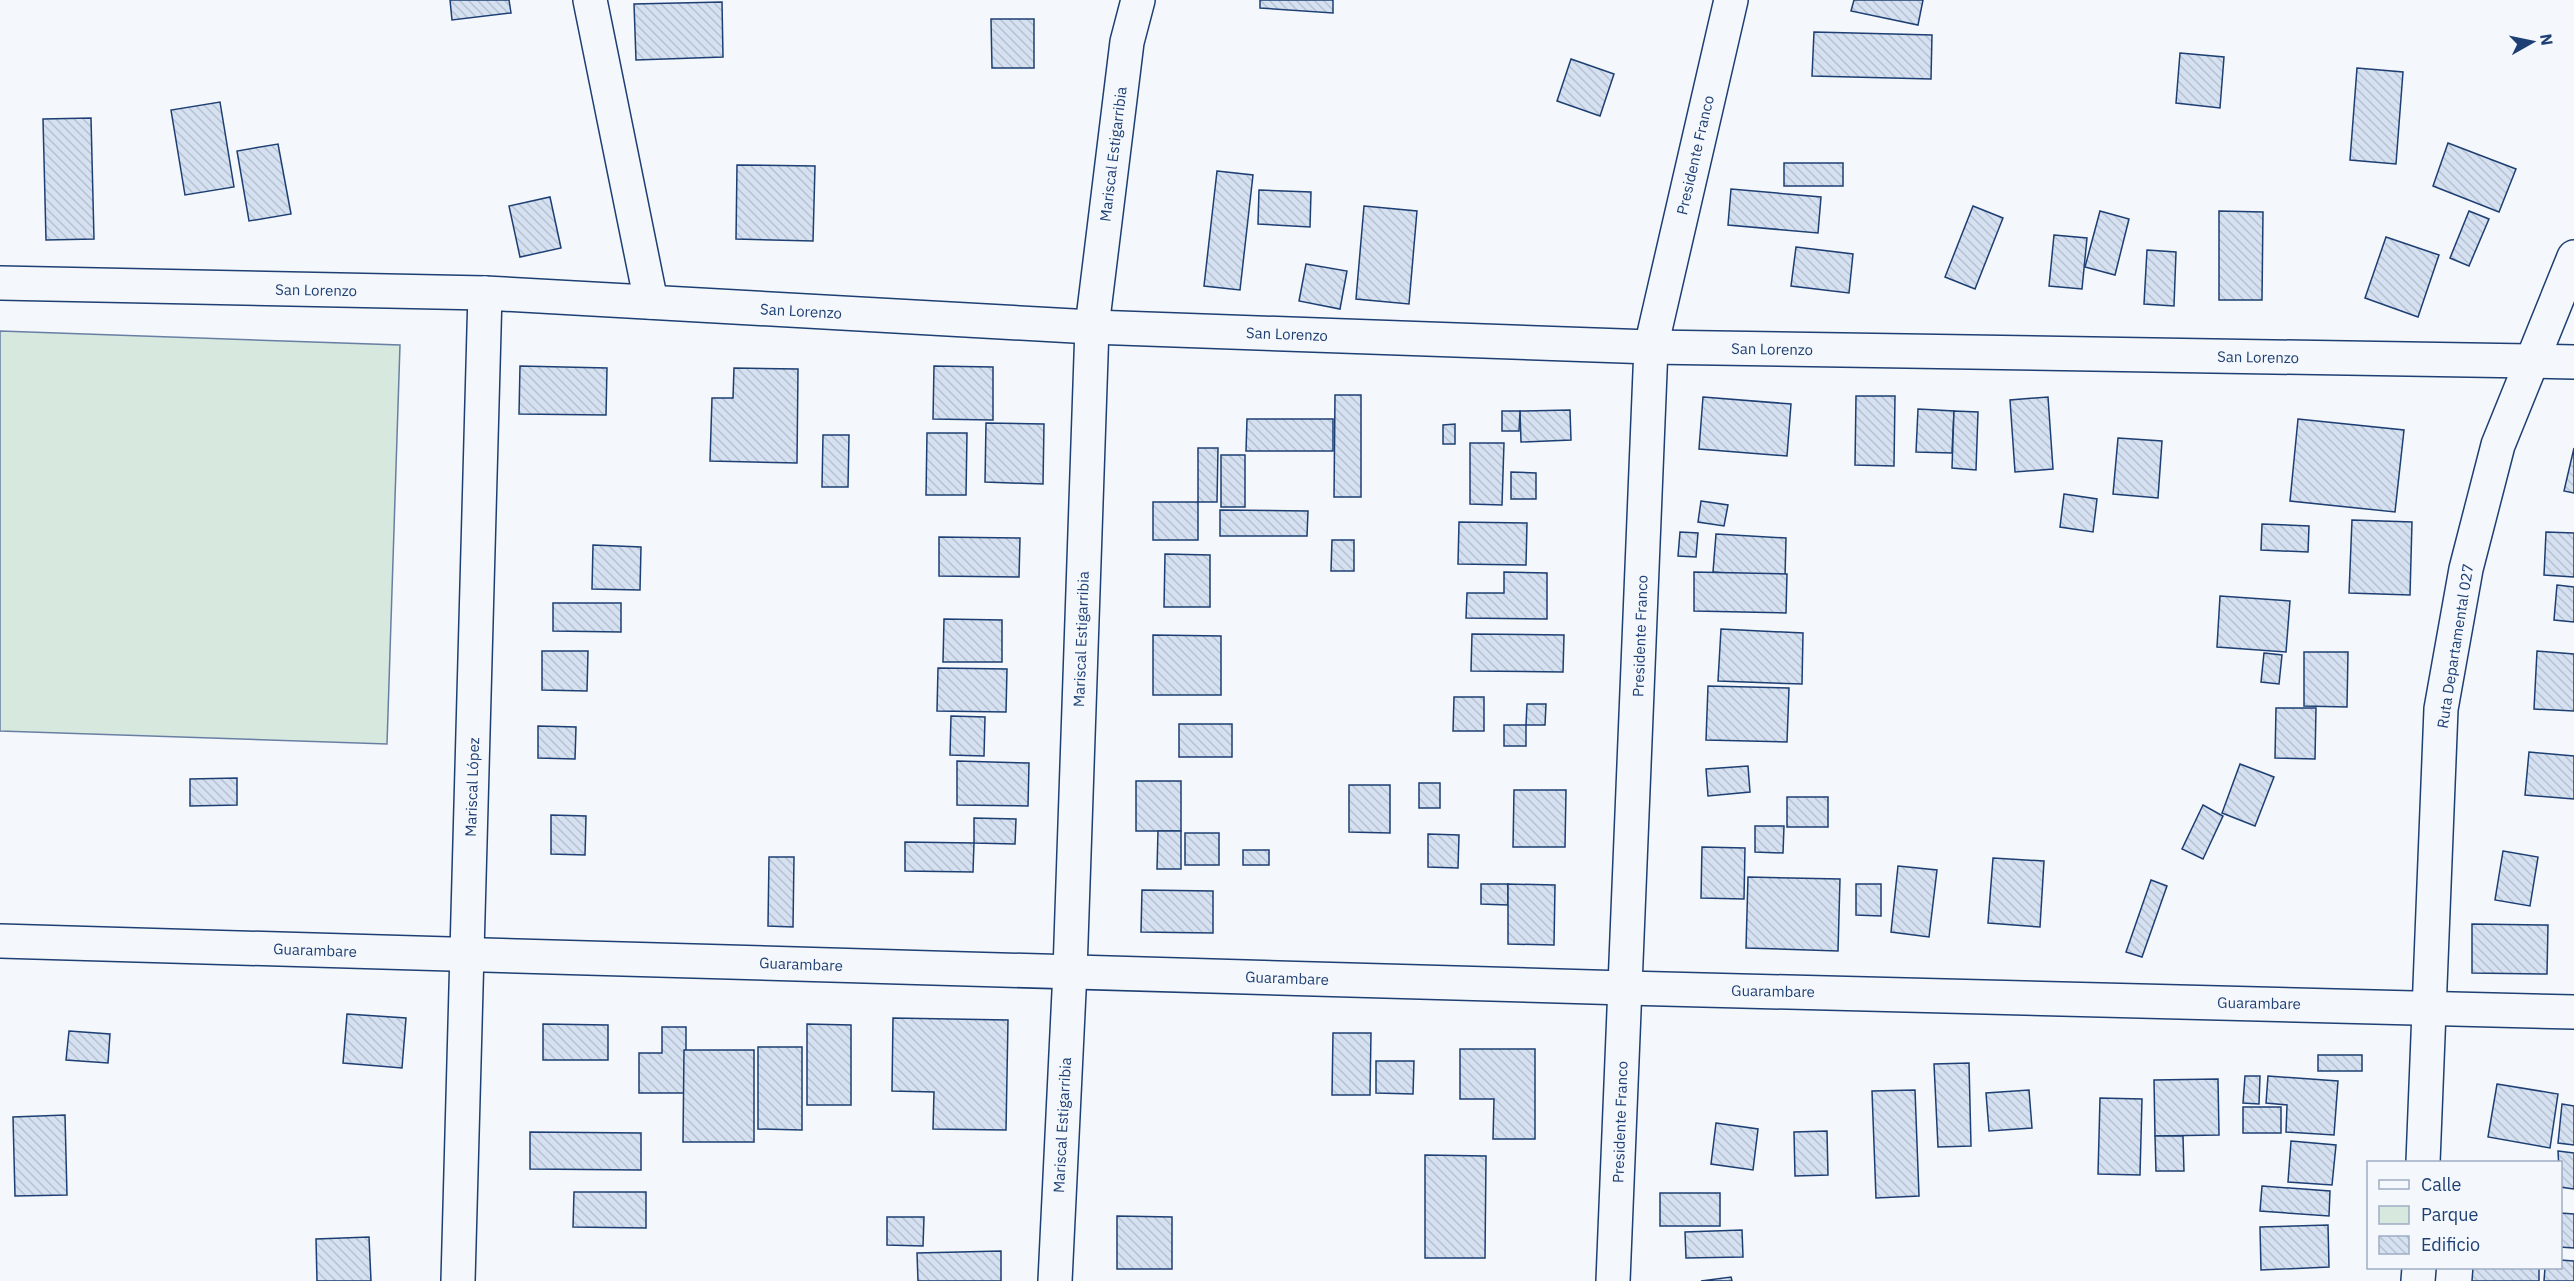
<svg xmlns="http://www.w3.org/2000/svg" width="2574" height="1281" font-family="'IBM Plex Sans',sans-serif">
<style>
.green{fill:#d7e8df;stroke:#687fa3;stroke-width:1.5}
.building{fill:url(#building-back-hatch);stroke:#1d3f73;stroke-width:1.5}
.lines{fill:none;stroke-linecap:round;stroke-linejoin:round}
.street-casing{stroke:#1d3f73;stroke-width:36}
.secondary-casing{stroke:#1d3f73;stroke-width:36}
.primary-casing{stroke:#1d3f73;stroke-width:36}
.street{stroke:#f4f7fb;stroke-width:33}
.secondary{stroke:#f4f7fb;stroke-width:33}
.primary{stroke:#f4f7fb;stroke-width:33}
.labels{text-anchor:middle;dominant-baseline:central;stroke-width:4.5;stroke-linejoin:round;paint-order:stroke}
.street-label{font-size:15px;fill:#1d3f73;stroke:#f4f7fb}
</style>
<defs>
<pattern id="building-back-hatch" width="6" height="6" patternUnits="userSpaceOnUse" patternTransform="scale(1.5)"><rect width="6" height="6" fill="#d5e0f0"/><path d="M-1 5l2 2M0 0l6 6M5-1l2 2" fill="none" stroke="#b6c1d1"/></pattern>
</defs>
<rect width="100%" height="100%" fill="#f4f7fb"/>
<polygon class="green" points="0,331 400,345 387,744 0,731"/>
<g class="building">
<polygon points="450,0 509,0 511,13 452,20"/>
<polygon points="1260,0 1333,0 1333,13 1260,8"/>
<polygon points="1854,0 1923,0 1918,25 1851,11"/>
<polygon points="722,2 723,57 636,60 634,4"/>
<polygon points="991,19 1034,19 1034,68 992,68"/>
<polygon points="1814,32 1932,35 1931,79 1812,76"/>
<polygon points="2180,53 2224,57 2220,108 2176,103"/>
<polygon points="1571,59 1614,74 1600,116 1557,101"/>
<polygon points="2357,68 2403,72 2396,164 2350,160"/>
<polygon points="220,102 234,187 185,195 171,110"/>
<polygon points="91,118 94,239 46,240 43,119"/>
<polygon points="2448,143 2516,169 2499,212 2433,186"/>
<polygon points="278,144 291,214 249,221 237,151"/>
<rect x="1784" y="163" width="59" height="23"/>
<polygon points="737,165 815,166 813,241 736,239"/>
<polygon points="1217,171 1253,175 1240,290 1204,286"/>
<polygon points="1731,189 1821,197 1818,233 1728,225"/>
<polygon points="1259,190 1311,192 1310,227 1258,224"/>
<polygon points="550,197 561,248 520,257 509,206"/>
<polygon points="1364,206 1417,211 1409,304 1356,299"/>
<polygon points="1973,206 2003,218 1975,289 1945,277"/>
<polygon points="2100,211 2129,219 2115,275 2085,267"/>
<polygon points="2219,211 2263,212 2262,300 2219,300"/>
<polygon points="2469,211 2489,219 2469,266 2450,258"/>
<polygon points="2054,235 2087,238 2082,289 2049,286"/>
<polygon points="2386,237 2439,255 2418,317 2365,298"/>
<polygon points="1796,247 1853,254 1849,293 1791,286"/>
<polygon points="2147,250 2176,252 2174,306 2144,304"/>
<polygon points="1306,264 1347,271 1340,309 1299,301"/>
<polygon points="520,366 607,368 606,415 519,414"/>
<polygon points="934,366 993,367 993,420 933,419"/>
<polygon points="734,368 798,369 797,463 710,461 712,398 733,398"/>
<polygon points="1335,395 1361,395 1361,497 1334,497"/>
<polygon points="1856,396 1895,396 1894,466 1855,465"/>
<polygon points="1703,397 1791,404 1787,456 1699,449"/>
<polygon points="2048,397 2053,469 2015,472 2010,400"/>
<polygon points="1918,409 1954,411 1952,453 1916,452"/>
<polygon points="1570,410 1571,440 1521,442 1520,411"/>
<polygon points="1502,411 1520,411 1519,431 1502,431"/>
<polygon points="1954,411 1978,412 1976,470 1952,468"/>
<polygon points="1247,419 1333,419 1333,451 1246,451"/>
<polygon points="2298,419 2404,430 2395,512 2290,501"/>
<polygon points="986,423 1044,424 1043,484 985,482"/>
<polygon points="1455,424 1455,444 1443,444 1443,425"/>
<polygon points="927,433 967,433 966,495 926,495"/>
<polygon points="823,435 849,435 848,487 822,487"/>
<polygon points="2118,438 2162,441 2158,498 2113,494"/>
<polygon points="1470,443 1504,443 1502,505 1470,504"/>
<polygon points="1198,448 1218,448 1217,502 1198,502"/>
<polygon points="2574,448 2574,493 2564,491"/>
<rect x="1221" y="455" width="24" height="52"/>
<polygon points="1511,472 1536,473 1536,499 1511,499"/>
<polygon points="2064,494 2097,499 2093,532 2060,527"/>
<polygon points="1701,501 1728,505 1724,526 1698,522"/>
<rect x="1153" y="502" width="45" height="38"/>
<polygon points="1220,510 1308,511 1307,536 1220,536"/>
<polygon points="2352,520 2412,522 2410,595 2349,593"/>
<polygon points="1459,522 1527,523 1526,565 1458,564"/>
<polygon points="2262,524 2309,526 2308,552 2261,550"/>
<polygon points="1680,532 1698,533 1696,557 1678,556"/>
<polygon points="2546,532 2574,533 2574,577 2544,575"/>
<polygon points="1716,534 1786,538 1785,577 1713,572"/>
<polygon points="939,537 1020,538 1019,577 939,576"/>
<polygon points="1332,540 1354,540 1354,571 1331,571"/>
<polygon points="593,545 641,547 640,590 592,589"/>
<polygon points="1165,554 1210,555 1210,607 1164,607"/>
<polygon points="1504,572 1547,573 1547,619 1466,618 1467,593 1504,593"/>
<polygon points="1694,572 1787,574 1786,613 1694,611"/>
<polygon points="2557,585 2574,587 2574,622 2554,620"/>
<polygon points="2220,596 2290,601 2286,652 2217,647"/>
<polygon points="553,603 621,603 621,632 553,631"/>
<polygon points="944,619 1002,620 1002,662 943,662"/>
<polygon points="1721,629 1803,633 1802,684 1718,681"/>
<polygon points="1472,634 1564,635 1563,672 1471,671"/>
<polygon points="1153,635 1221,636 1221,695 1153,695"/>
<polygon points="542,651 588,651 587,691 542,690"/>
<polygon points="2537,651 2574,654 2574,711 2534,709"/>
<polygon points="2304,652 2348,652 2347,707 2304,706"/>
<polygon points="2264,653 2282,655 2279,684 2261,682"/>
<polygon points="938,668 1007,669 1006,712 937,711"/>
<polygon points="1708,686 1789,688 1787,742 1706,740"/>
<polygon points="1454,697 1484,697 1484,731 1453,731"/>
<polygon points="1527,704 1546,704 1545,725 1526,725"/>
<polygon points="2276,708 2316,708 2315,759 2275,758"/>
<polygon points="951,716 985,717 984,756 950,755"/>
<rect x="1179" y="724" width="53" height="33"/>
<rect x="1504" y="725" width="22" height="21"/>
<polygon points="538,726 576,727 575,759 538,758"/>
<polygon points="2529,752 2574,756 2574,799 2525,795"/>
<polygon points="957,761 1029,763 1028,806 957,805"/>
<polygon points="2240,764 2274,777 2255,826 2222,813"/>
<polygon points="1748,766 1750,792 1708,796 1706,769"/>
<polygon points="237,778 237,805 190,806 190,779"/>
<rect x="1136" y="781" width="45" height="50"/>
<rect x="1419" y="783" width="21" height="25"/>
<polygon points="1349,785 1390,785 1390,833 1349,832"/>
<polygon points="1514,790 1566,790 1565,847 1513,847"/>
<rect x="1787" y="797" width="41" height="30"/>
<polygon points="2203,805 2223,816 2203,859 2182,849"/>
<polygon points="551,815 586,816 585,855 551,854"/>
<polygon points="974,818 1016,819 1015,844 974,843"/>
<polygon points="1755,826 1784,826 1783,853 1755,852"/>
<polygon points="1158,831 1181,831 1181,869 1157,869"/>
<rect x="1185" y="833" width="34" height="32"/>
<polygon points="1428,834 1459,835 1458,868 1428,867"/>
<polygon points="905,842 974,843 973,872 905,871"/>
<polygon points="1702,847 1745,848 1744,899 1701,898"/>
<rect x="1243" y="850" width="26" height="15"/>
<polygon points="2503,851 2538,857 2530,906 2495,900"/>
<polygon points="769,857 794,857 793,927 768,926"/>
<polygon points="1993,858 2044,861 2040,927 1988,923"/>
<polygon points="1898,866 1937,870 1929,937 1891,932"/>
<polygon points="1748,877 1840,879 1838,951 1746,948"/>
<polygon points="2151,880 2167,886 2142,957 2126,952"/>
<polygon points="1481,884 1508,884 1508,905 1481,904"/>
<polygon points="1508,884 1555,885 1554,945 1508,944"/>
<polygon points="1856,884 1881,884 1881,916 1856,915"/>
<polygon points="1142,890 1213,891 1213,933 1141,932"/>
<polygon points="2472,924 2548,925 2547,974 2472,973"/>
<polygon points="347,1014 406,1018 402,1068 343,1063"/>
<polygon points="893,1018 1008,1020 1006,1130 933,1129 934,1092 892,1091"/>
<polygon points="543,1024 608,1025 608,1060 543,1060"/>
<polygon points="807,1024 851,1025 851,1105 807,1105"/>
<polygon points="662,1027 686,1027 686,1093 639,1093 639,1053 662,1053"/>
<polygon points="69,1031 110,1034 108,1063 66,1060"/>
<polygon points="1333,1033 1371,1033 1370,1095 1332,1095"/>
<polygon points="758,1047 802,1047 802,1130 758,1129"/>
<polygon points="1460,1049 1535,1049 1535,1139 1493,1139 1494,1099 1460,1099"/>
<polygon points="684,1050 754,1050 754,1142 683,1142"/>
<rect x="2318" y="1055" width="44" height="16"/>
<polygon points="1376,1061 1414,1061 1413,1094 1376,1093"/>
<polygon points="1969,1063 1971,1146 1938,1147 1934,1064"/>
<polygon points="2245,1076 2260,1076 2259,1104 2243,1103"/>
<polygon points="2268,1076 2338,1081 2334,1135 2286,1132 2287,1105 2266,1103"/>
<polygon points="2218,1079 2219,1135 2155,1136 2154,1080"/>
<polygon points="2497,1084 2558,1094 2550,1148 2488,1137"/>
<polygon points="1915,1090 1919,1196 1876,1198 1872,1091"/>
<polygon points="2029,1090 2032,1128 1989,1131 1986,1093"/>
<polygon points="2100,1098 2142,1099 2140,1175 2098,1174"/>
<polygon points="2562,1104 2574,1106 2574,1145 2558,1143"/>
<rect x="2243" y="1107" width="38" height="26"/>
<polygon points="65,1115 67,1195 15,1196 13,1117"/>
<polygon points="1716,1123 1758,1129 1753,1170 1711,1164"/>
<polygon points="1827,1131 1828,1175 1795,1176 1794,1132"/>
<polygon points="530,1132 641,1133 641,1170 530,1169"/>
<polygon points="2155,1136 2183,1136 2184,1171 2156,1171"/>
<polygon points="2291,1141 2336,1145 2332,1185 2288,1182"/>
<polygon points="2558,1151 2574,1153 2574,1189 2560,1187"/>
<polygon points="1425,1155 1486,1156 1485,1258 1425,1258"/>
<polygon points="2262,1186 2330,1191 2329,1216 2260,1211"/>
<polygon points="574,1192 646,1192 646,1228 573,1227"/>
<rect x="1660" y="1193" width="60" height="33"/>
<polygon points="2560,1213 2574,1214 2574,1248 2560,1247"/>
<polygon points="1117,1216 1172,1217 1172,1269 1117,1269"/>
<polygon points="887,1217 924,1217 923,1246 887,1245"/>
<polygon points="2328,1225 2329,1267 2261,1270 2260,1227"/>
<polygon points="1742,1230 1743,1257 1686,1258 1685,1232"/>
<polygon points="369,1237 371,1281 317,1281 316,1239"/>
<polygon points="1001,1251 1001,1281 918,1281 917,1253"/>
<polygon points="2560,1260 2574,1261 2574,1281 2544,1281 2545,1268 2560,1268"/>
<polygon points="2473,1268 2539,1268 2539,1281 2472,1281"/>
<polygon points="1731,1277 1732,1281 1701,1281"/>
</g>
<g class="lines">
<defs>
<g id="street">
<polyline points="590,0 651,302"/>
<polyline points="2530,361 2574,362"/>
<polyline points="0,941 1626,988 2574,1012"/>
<polyline points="458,1281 485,293"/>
<polyline points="1055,1281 1070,971 1092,327 1127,42 1138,0"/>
<polyline points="1613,1281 1651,347 1731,0"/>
</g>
<polyline id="secondary" points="0,283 485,293 1092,327 1651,347 2530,361"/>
<g id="primary">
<polyline points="2423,1162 2441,709 2466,569 2498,445 2574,257"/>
<polyline points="2418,1281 2419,1268"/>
</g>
</defs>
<use href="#street" class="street-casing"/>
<use href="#secondary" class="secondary-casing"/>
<use href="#primary" class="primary-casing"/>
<use href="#street" class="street"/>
<use href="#secondary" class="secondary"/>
<use href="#primary" class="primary"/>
</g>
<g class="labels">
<g class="street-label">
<text transform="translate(1113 154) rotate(-83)">Mariscal Estigarribia</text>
<text transform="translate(1695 155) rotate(-77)">Presidente Franco</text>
<text transform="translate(316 290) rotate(1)">San Lorenzo</text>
<text transform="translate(801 311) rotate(3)">San Lorenzo</text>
<text transform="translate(1287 334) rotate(2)">San Lorenzo</text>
<text transform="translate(1772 349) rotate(1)">San Lorenzo</text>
<text transform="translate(2258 357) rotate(1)">San Lorenzo</text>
<text transform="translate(1640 636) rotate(-88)">Presidente Franco</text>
<text transform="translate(1081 639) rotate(-88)">Mariscal Estigarribia</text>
<text transform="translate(2455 646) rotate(-81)">Ruta Departamental 027</text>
<text transform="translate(472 787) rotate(-88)">Mariscal López</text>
<text transform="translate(315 950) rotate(2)">Guarambare</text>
<text transform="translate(801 964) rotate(2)">Guarambare</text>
<text transform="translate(1287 978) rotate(2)">Guarambare</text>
<text transform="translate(1773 991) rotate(1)">Guarambare</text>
<text transform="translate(2259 1003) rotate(1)">Guarambare</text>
<text transform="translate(1620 1122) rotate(-88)">Presidente Franco</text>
<text transform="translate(1062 1125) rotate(-87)">Mariscal Estigarribia</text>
</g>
</g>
<rect x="2367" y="1161" width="195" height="108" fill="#f4f7fb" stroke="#9eadc5" stroke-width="1.5"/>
<rect x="2379" y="1180" width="30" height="9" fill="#f4f7fb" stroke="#9eadc5" stroke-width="1.5"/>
<text x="2421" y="1191" font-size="18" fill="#1d3f73">Calle</text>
<rect x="2379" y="1206" width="30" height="18" fill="#d7e8df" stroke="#9eadc5" stroke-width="1.5"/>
<text x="2421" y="1221" font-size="18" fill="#1d3f73">Parque</text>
<rect x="2379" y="1236" width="30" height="18" fill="url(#building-back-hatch)" stroke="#9eadc5" stroke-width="1.5"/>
<text x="2421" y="1251" font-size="18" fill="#1d3f73">Edificio</text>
<g transform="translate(2532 42) rotate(81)" stroke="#f4f7fb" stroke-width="4.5" paint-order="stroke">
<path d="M0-4.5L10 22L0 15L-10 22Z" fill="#1d3f73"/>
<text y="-9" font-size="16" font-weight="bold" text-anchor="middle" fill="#1d3f73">N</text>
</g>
</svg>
